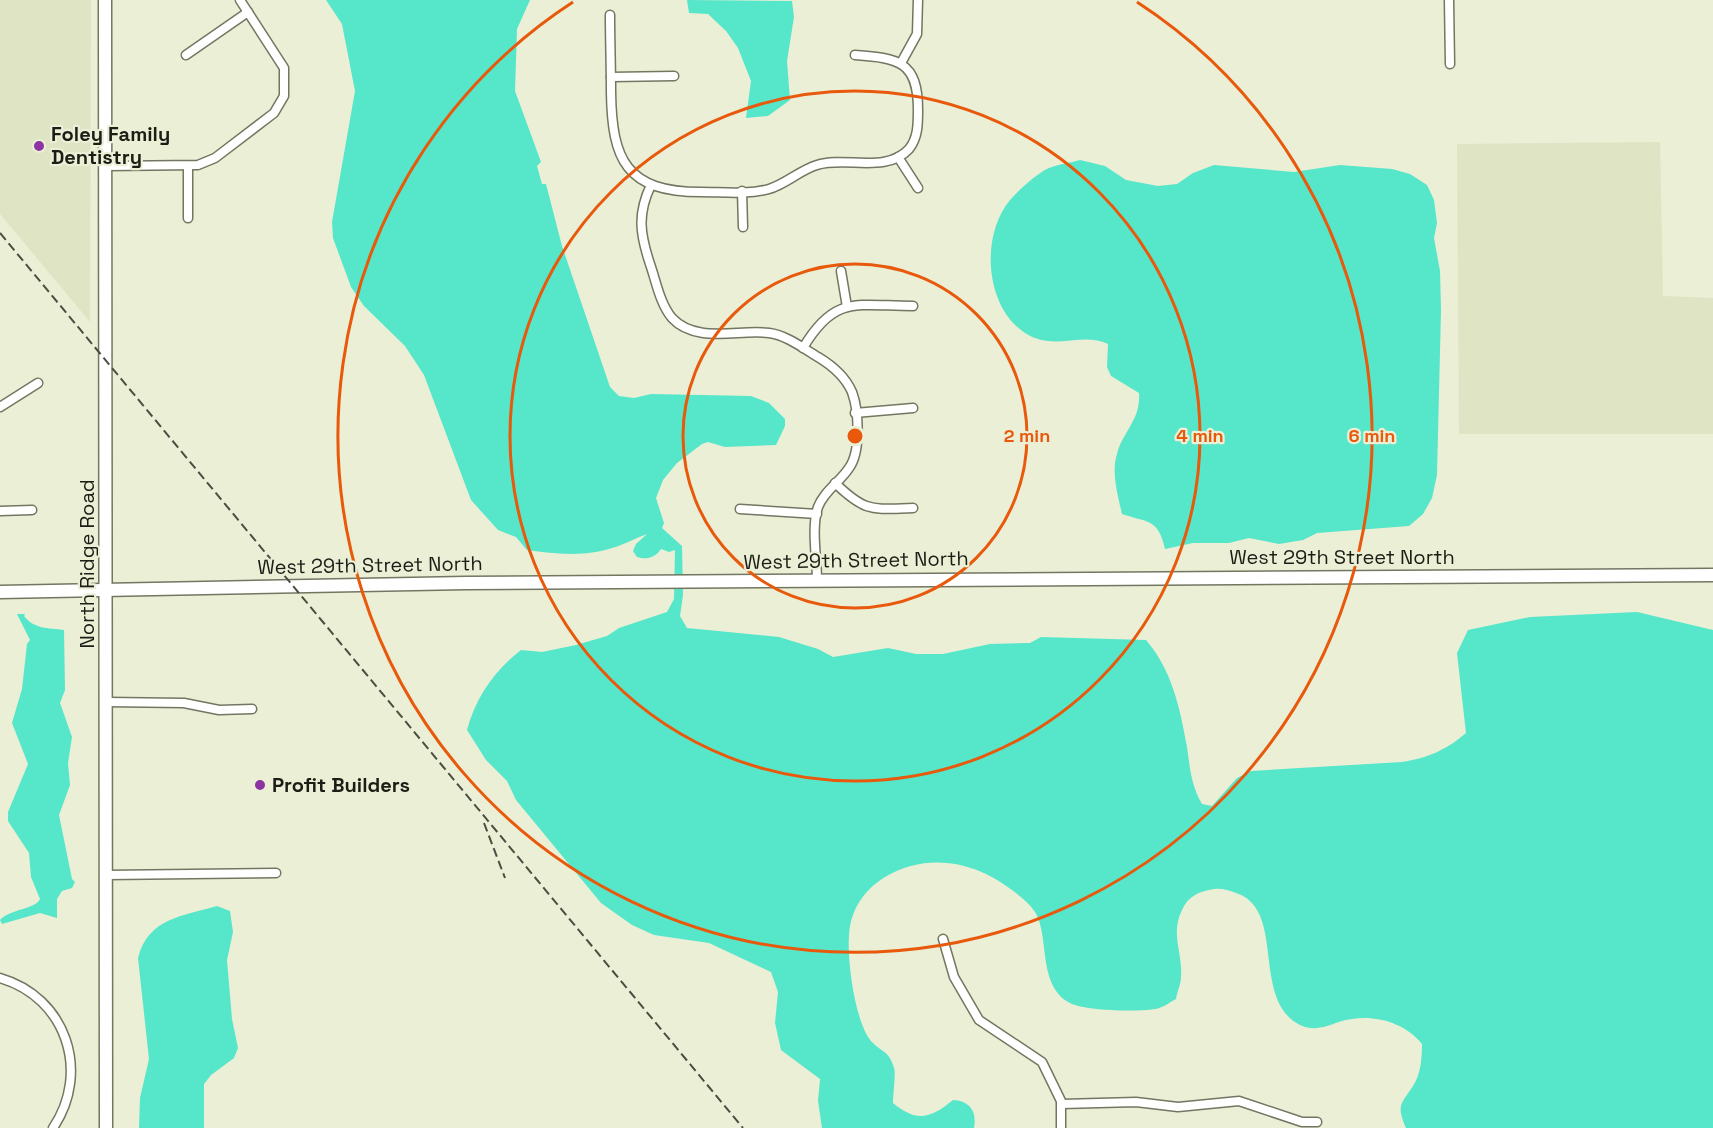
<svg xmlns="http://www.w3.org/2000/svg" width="1713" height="1128" font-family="'Space Grotesk',sans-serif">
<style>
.built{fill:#dee4c4}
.water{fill:#56e6ca}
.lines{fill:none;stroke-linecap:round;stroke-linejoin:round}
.minor-casing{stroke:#737661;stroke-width:11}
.secondary-casing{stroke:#737661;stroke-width:15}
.minor{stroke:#fff;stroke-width:8}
.secondary{stroke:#fff;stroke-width:12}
.rail{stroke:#4b4d41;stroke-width:2;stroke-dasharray:9 4.5;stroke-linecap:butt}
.ring{fill:none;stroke:#e8590c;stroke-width:3}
.poi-dot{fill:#8c34a1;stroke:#eaefd6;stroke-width:2}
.labels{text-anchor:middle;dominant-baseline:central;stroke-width:4.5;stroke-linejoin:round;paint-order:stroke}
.poi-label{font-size:20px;font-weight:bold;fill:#1c1d15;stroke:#eaefd6;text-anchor:start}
.street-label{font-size:20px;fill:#1c1d15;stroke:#eaefd6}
.centre{fill:#e8590c;stroke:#eaefd6;stroke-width:3}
.ring-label{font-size:18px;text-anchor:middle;font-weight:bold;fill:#e8590c;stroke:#eaefd6;stroke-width:4.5;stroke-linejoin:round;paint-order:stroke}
</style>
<rect width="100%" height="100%" fill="#eaefd6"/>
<g class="built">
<polygon points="0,0 91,0 90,322 0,214"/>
<polygon points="1660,142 1663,296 1713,298 1713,434 1459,434 1457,144"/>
</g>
<g class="water">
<path d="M326,0H530L517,29L515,91L541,162L537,166L542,184H546L562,246L610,387L619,396L634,398L651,394L751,396L769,403L785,419V426L776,445L725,447L708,442L702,444L677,463L663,480L656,498L664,523L662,528L682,546L683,595L680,616L687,628L779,637L818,649L833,657L888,648L916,654H943L990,644L1030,643L1041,637L1146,640C1172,670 1180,708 1187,747C1190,768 1191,785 1202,804L1212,806L1237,778L1251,771L1402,762C1428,758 1446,750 1466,733L1457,653L1468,630L1530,617L1637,612L1713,630V1128H1406C1396,1105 1401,1104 1413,1086C1421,1074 1422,1057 1422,1044C1406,1024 1378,1015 1352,1019C1333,1021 1320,1034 1300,1025C1250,1000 1287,909 1236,893C1228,890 1222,888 1214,889C1200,891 1188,896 1182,910C1170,934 1183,953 1181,977C1181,984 1177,992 1176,999C1169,1003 1162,1008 1155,1009C1137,1012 1085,1011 1070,1003C1037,986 1050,936 1035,912C1029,903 1020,896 1012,890C975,861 927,852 885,877C864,890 850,910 849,936C847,961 855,1022 871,1041C882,1053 889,1050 894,1068C896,1072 893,1094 893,1103C917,1123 931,1118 953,1100C970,1101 977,1111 974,1128H822L818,1101L820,1079L781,1050L775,1023L778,992L771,972L709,943L654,935L632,925L601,903L516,800L507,781L486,760L467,730C476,697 494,671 521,650L542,652L576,645L607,636L619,628L667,612L674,599L675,550L669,552L661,549C655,558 646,560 637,557L633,551L636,544L647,534C635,538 624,545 612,548C585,557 555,554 527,550L516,537L498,530L471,500L424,375L405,346L364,306L351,287L333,238L332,222L355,91L342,24Z"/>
<polygon points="687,0 792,1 794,17 787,61 790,100 768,116 746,118 751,81 738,48 726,31 708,14 689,13"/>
<path d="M1080,160L1105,166L1126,180L1158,186L1177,184L1193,173L1214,165L1294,172L1340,165L1392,169L1410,174L1427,185L1434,200L1437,223L1434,238L1440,271L1441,310L1437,475L1432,498L1423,514L1409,526L1317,533L1303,540L1279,544L1249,538L1229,543H1193L1165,549C1158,518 1148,523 1122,514C1118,496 1111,472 1117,454C1123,431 1141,420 1139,393L1111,376L1107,367L1108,344C1081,331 1055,352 1025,333C985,307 980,236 1010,200C1018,191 1037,173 1049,168C1059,164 1070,163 1080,160Z"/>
<path d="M17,614H25L24,616C34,629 48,628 64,630L65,690L60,703L72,737L68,763L70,785L59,815L72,879L75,882L72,888L62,891L57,899V918L40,913L2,924L0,920C10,909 36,909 40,899L31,877L29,853L8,821V812L28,764L12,723L22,689L27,644L30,640Z"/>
<path d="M217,906L230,911L233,932L227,960L232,1019L238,1048L234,1058L211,1075L204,1084V1128H139L140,1098L149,1059L138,958C148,918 183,916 217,906Z"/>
</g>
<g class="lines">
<defs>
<g id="minor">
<polyline points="1449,0 1450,64"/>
<path d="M610,15C610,40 611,66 611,92C612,160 626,192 701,192C722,192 748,195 769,189C786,184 800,170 817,165C846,156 886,174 909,149C918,138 918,124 918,110C918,61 898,58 855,55"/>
<polyline points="186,55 248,12"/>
<polyline points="901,63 917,34 918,0"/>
<polyline points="611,77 674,76"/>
<polyline points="898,157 918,188"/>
<polyline points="106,166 198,165 215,158 274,113 284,96 284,68 240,0"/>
<polyline points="188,166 188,218"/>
<path d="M651,185C637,214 640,234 650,264C656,281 660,304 672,318C696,344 739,329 769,333C786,335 803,348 818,357C833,366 845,376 852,392C859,411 861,452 849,468C840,482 824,491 818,507C811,528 817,558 817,580"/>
<polyline points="742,191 743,227"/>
<polyline points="841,271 847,307"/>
<path d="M803,348C835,294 857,306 913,306"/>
<polyline points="0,407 38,383"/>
<polyline points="855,413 913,408"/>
<path d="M835,483C866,513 872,509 913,508"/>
<polyline points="740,509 817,514"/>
<polyline points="0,511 32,510"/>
<polyline points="107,702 184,703 219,710 252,709"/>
<polyline points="106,875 276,873"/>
<polyline points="943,939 954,977 979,1020 1042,1062 1061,1101 1061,1128"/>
<path d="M0,978C66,997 91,1072 53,1128"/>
<polyline points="1062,1104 1136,1102 1178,1107 1239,1101 1302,1122 1317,1122"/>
</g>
<g id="secondary">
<polyline points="105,0 106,1128"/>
<polyline points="0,592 466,583 1713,575"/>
</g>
</defs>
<use href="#minor" class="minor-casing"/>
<use href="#secondary" class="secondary-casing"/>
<use href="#minor" class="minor"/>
<use href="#secondary" class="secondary"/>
<g class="rail">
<polyline points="0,233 743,1128"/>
<polyline points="484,823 505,878"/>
</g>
</g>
<g class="ring">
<circle cx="855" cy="436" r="172"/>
<circle cx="855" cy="436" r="345"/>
<path d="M1137 2A517 517 0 1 1 573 2"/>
</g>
<g class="poi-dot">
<circle cx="39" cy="146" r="6"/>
<circle cx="260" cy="785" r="6"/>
</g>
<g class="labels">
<g class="poi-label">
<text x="51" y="134">Foley Family<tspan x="51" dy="23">Dentistry</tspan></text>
<text x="272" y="785">Profit Builders</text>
</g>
<g class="street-label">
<text x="1342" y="557">West 29th Street North</text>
<text transform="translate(856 560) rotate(-1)">West 29th Street North</text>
<text transform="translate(87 564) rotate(-90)">North Ridge Road</text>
<text transform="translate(370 565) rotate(-1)">West 29th Street North</text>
</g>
</g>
<circle cx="855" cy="436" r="9" class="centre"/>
<g class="ring-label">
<text x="1027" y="442">2 min</text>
<text x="1200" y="442">4 min</text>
<text x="1372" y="442">6 min</text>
</g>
</svg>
